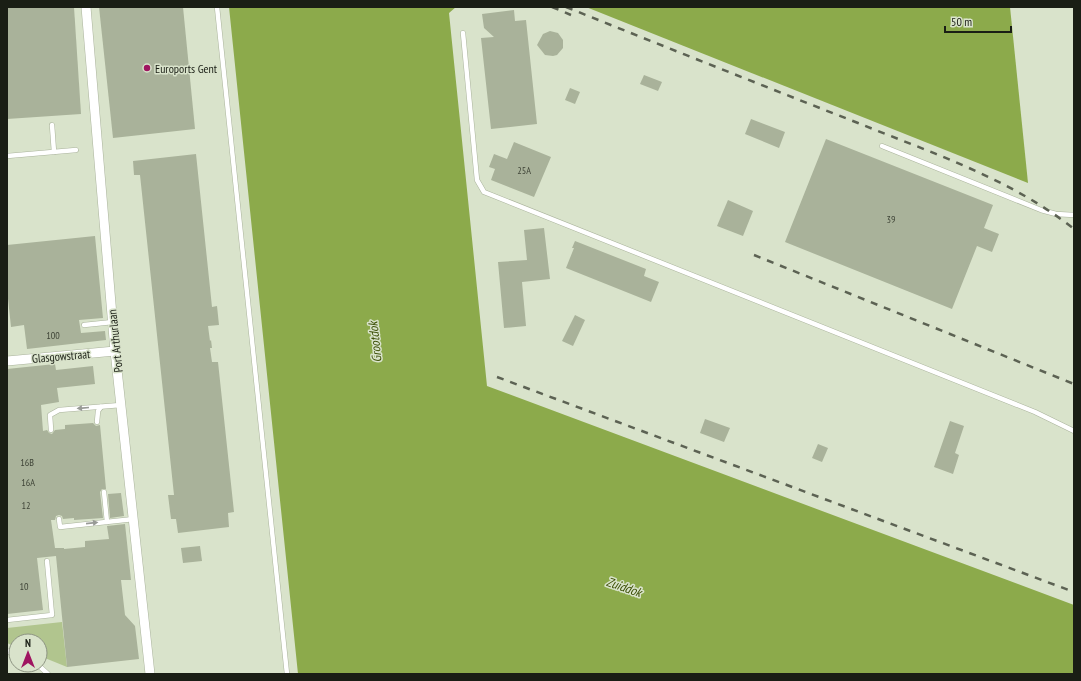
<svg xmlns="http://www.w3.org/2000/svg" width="1081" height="681" font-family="'PT Sans Narrow',sans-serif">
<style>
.green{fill:#b1c58e}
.water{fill:#8caa4b}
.building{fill:#a9b29a}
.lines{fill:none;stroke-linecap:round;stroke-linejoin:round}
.lane-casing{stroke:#aab39c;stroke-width:5.5}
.street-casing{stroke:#aab39c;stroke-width:10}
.lane{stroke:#fff;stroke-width:4.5}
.street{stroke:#fff;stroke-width:9}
.rail{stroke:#5c6253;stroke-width:2.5;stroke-dasharray:7 7;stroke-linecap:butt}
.oneway{fill:#989a96}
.poi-dot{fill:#9f1560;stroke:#d9e3cb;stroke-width:1.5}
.labels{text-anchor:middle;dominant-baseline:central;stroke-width:3;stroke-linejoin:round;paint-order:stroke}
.number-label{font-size:10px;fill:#3e4336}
.poi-label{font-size:12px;fill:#1a1e15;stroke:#d9e3cb;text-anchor:start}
.street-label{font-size:12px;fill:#1a1e15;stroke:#d9e3cb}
.water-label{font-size:13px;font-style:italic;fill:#3b4e05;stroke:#d9e3cb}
</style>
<rect width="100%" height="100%" fill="#d9e3cb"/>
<polygon class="green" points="62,622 67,667 40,656 40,641 16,641 16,647 7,643 7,628"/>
<g class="water">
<polygon points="229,7 456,7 449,13 487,386 1074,605 1074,674 298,674"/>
<polygon points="586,7 1010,7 1028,183"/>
</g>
<g class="building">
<polygon points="7,7 74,7 81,114 7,119"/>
<polygon points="99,7 183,7 195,129 113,138"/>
<polygon points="514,10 515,21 526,20 537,124 491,129 481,38 494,37 484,28 482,14"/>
<polygon points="550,31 558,33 563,40 563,48 557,55 553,56 545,55 537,45 543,34"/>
<polygon points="644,75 662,82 658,91 640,84"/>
<polygon points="570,88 580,92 575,104 565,100"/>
<polygon points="751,119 785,132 779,148 745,134"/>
<polygon points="826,139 993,205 984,228 999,234 992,252 977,246 952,309 785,242"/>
<polygon points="514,142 551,157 534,197 491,180 495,169 489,167 494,154 507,159"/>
<polygon points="196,154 212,307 217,306 219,325 208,326 210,341 211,340 212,348 210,348 212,362 218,362 234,512 228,513 229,527 178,533 176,519 171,519 168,495 174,495 140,175 134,175 133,161"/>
<polygon points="728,200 753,211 743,236 717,226"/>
<polygon points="544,228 550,279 522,282 526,326 504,328 498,262 527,260 524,230"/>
<polygon points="95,236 103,318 79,320 81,333 105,331 106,340 27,349 24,325 11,327 7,289 7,245"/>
<polygon points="575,241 646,269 644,276 659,282 651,302 566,268 574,248 572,248"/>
<polygon points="575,315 585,320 573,346 562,341"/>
<polygon points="55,364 56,370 93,366 95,384 57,388 59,402 41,405 43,431 47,430 49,433 52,434 55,430 65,429 65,425 93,423 96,426 100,425 106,489 102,489 100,492 103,518 74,520 74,518 63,519 62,516 59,515 56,516 55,520 51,520 55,548 64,548 64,549 85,547 85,541 109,539 107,526 125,524 131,580 121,580 125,615 135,626 139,659 67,667 56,556 37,558 43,610 7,614 7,369"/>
<polygon points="705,419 730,428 724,442 700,433"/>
<polygon points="950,421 964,426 955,453 959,455 953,474 934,467"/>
<polygon points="818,444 828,448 822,462 812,458"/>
<polygon points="121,493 124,516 110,518 108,494"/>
<polygon points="200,546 202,561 183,563 181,548"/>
</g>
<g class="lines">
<defs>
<g id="lane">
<polyline points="217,7 287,674"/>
<polyline points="463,33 477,180 484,192 1035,412 1074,431"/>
<polyline points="52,125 54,152"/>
<polyline points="882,146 1041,210 1056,214 1074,215"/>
<polyline points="7,156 76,150"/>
<polyline points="84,325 113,322"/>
<polyline points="97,422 98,411 101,407"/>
<polyline points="51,430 50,415 59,410 121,405"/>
<polyline points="104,492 107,522"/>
<polyline points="59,519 60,527 134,519"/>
<polyline points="7,620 52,615 47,561"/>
<polyline points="7,651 16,655"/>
<polyline points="38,665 48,674"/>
</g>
<g id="street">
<polyline points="86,7 115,351 150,674"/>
<polyline points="7,361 115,351"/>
</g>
</defs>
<use href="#lane" class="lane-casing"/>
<use href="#street" class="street-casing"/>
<use href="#lane" class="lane"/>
<use href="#street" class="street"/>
<g class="rail">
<polyline points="552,7 571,15"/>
<path d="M566,7C663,46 761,85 858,123C932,153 1011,179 1074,229"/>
<polyline points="754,255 1074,384"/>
<polyline points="497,377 1074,592"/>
</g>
</g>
<defs><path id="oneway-solid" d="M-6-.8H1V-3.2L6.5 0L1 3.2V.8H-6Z"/></defs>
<g class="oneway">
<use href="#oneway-solid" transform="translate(83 408) rotate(175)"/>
<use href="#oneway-solid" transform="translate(92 523) rotate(-6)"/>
</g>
<circle class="poi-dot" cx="147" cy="68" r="4"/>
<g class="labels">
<g class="number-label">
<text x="524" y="170">25A</text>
<text x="891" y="219">39</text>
<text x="53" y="335">100</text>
<text x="27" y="462">16B</text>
<text x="28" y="482">16A</text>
<text x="26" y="505">12</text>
<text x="24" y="586">10</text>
</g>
<g class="poi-label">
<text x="155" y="68">Euroports Gent</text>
</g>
<g class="street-label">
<text transform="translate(115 341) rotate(-96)">Port Arthurlaan</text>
<text transform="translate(61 356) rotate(-5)">Glasgowstraat</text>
</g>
<g class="water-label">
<text transform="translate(375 342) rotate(-96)">Grootdok</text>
<text transform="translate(624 587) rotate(19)">Zuiddok</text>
</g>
</g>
<rect width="1081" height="681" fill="none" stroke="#1a1e15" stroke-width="16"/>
<g transform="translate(28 653)"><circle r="19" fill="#d9e3cb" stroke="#8d9482"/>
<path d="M0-3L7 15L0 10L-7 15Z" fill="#9f1560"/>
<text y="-6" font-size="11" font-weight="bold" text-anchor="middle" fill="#1a1e15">N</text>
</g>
<path d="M945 26v6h66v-6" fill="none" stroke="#1a1e15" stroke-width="2"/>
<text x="951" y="26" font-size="12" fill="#1a1e15" stroke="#d9e3cb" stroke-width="3" paint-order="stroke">50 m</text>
</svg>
